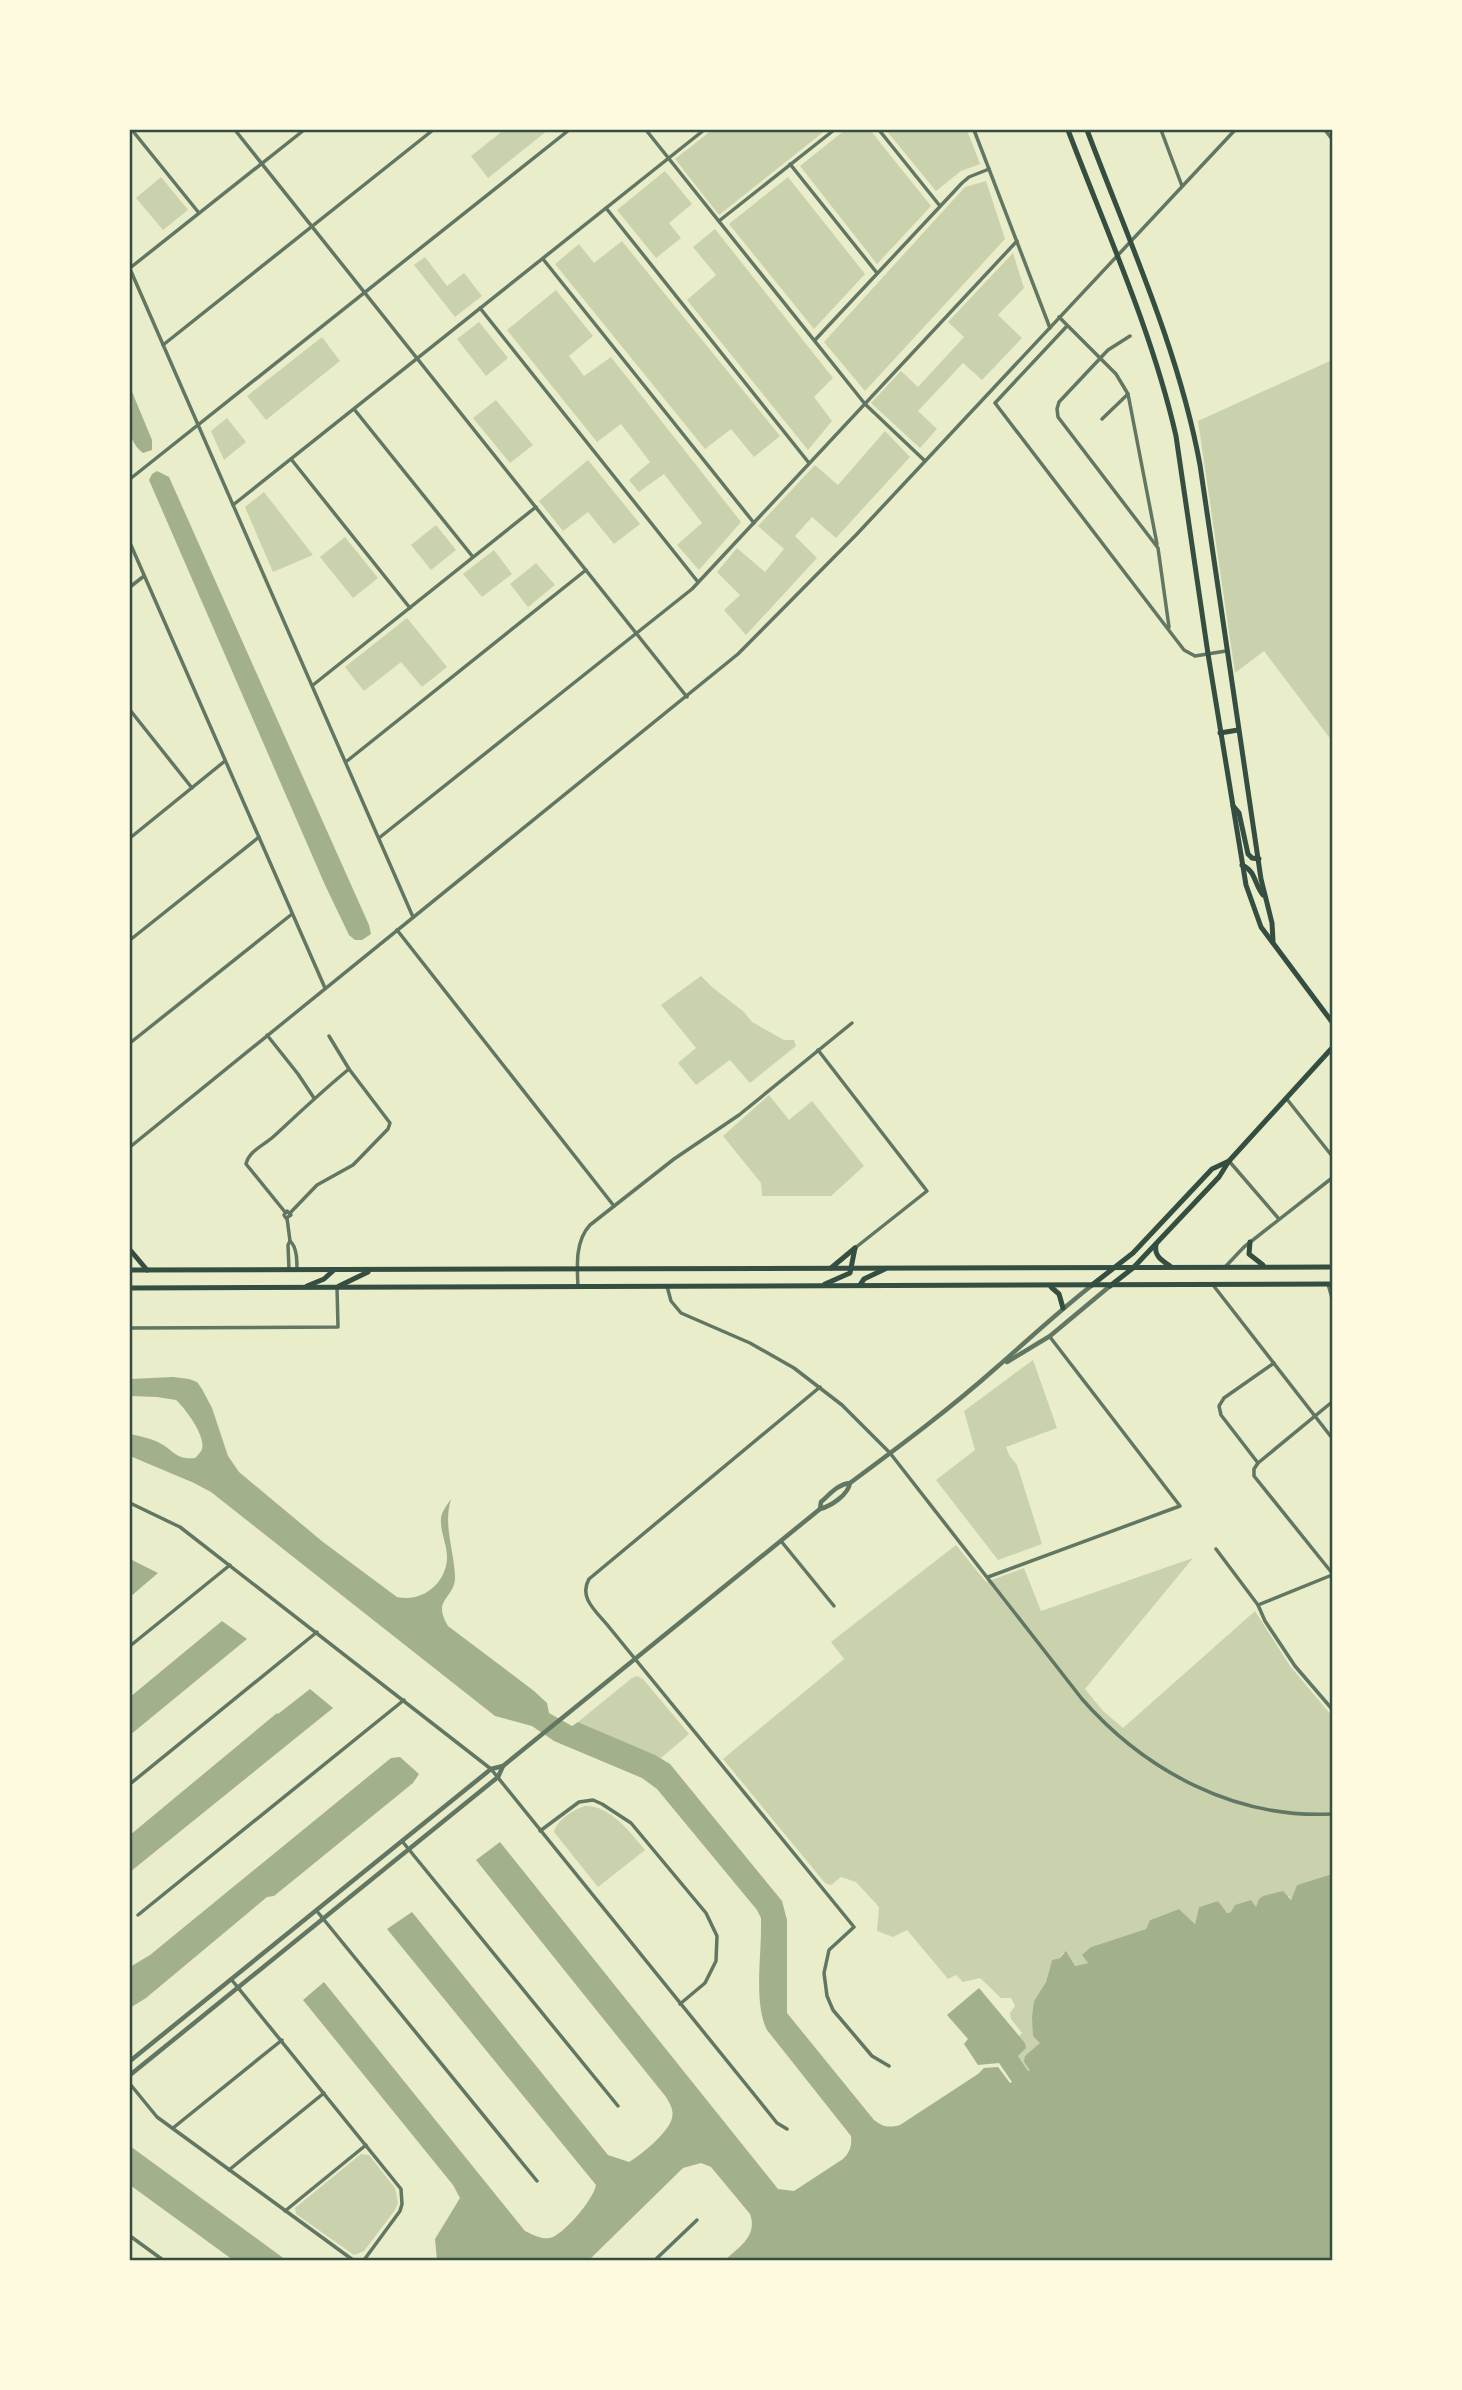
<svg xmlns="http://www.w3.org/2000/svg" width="1462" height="2390" font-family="Georgia,serif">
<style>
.green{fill:#cad2ad}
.water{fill:#a3b18a}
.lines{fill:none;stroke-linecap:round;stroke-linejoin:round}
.minor{stroke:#617663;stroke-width:3.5}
.tertiary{stroke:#617663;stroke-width:4.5}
.secondary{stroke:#344e41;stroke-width:5}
.primary{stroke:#344e41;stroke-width:5}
.neatline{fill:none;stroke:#344e41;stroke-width:2.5}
</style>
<rect width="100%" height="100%" fill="#e9edc9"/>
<g class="green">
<polygon points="504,130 548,130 488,178 471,156"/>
<polygon points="712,130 826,130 719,215 675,159"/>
<polygon points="845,130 870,130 931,206 877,264 800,166"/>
<polygon points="886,130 967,130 980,164 961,171 936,191"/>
<polygon points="665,171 692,204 669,223 681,238 656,258 617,210"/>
<polygon points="161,177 188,210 163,230 136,198"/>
<polygon points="788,177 865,274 814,329 729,224"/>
<polygon points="986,181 1005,239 865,391 824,342 965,187"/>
<polygon points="715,229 833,378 814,397 832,421 808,450 687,300 716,275 693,247"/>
<polygon points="622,241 780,436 754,457 731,429 705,449 555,264 579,244 594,263"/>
<polygon points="1013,253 1024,288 998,315 1022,338 982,380 963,363 918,411 937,429 920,448 871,403 901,371 918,387 964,337 948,322"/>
<polygon points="425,257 447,286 464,273 482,296 455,317 414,265"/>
<polygon points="556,290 593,336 569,356 584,376 611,357 741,522 699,570 677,545 702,523 664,474 639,492 629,480 650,462 621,424 597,442 507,330"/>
<polygon points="479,322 508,358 486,376 457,339"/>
<polygon points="322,337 340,361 266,420 247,396"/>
<polygon points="1332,360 1332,741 1264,651 1235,673 1198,421"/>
<polygon points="496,400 533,445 510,463 473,418"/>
<polygon points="227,418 246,442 224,460 211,431"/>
<polygon points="885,431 910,457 836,538 812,517 795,536 817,558 746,635 724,610 740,595 717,572 737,548 765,572 784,549 758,526 815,465 838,485"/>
<polygon points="588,460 640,524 614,544 588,512 563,531 539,501"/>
<polygon points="264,492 313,555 273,572 245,507"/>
<polygon points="436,525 456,550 431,570 411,545"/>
<polygon points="345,537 378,578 353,598 320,557"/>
<polygon points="494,550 512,574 482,597 463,574"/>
<polygon points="536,563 555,585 528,607 510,584"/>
<polygon points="407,618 447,667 422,687 401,662 364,691 345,667"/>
<polygon points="701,976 712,987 744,1012 752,1022 784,1040 794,1040 796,1046 750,1083 730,1060 696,1085 678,1063 696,1048 661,1005"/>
<polygon points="769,1095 789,1120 812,1101 864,1166 831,1196 762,1196 761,1183 723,1136"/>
<polygon points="1033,1360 1057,1428 1006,1447 1009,1455 1017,1465 1042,1544 998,1560 936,1480 975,1450 964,1411"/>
<polygon points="956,1545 986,1582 1024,1568 1041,1611 1193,1558 1085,1689 1103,1711 1123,1728 1255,1611 1290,1666 1332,1716 1332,1874 1297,1885 1291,1900 1289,1896 1259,1904 1256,1908 1254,1906 1226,1913 1218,1901 1199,1907 1195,1924 1179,1909 1150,1920 1146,1929 1091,1947 1088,1963 1075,1966 1063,1953 1060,1958 1052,1960 1046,1982 1034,2001 1040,2043 1030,2070 1028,2071 1018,2056 1025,2043 1019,2036 1022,2033 1011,2019 1010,2013 1015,2006 1011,1998 1001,1998 980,1978 963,1982 956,1975 948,1979 907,1930 893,1937 877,1931 879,1907 856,1882 841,1877 831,1885 825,1883 723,1759 844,1659 831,1642"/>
<polygon points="637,1676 643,1679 689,1734 661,1758 578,1722 632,1678"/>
<path d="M585,1806C610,1805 630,1832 645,1850L598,1887L554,1832C556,1821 574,1809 585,1806Z"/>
<polygon points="361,2154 369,2155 395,2188 398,2203 395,2210 364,2251 354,2255 296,2214 295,2208"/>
</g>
<g class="water">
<path d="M130,387L152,440V450L143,453C123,438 129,410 130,387Z"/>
<polygon points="157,471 169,477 369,925 371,934 362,940 355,940 349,935 325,885 149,480 152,474"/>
<path d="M173,1377L189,1379L197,1382L202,1389L212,1408L228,1456L239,1472L323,1542L397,1597C422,1603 447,1583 447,1557C447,1544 440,1532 441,1518C442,1511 447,1505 451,1499C443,1525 454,1550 455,1576C456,1599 431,1598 448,1626L534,1691L547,1703L549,1713L572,1726L578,1722L655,1755L670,1764L782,1901L787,1920V2013L874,2120C883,2127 889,2128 900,2125L978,2074L984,2068L998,2067L1010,2083L1012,2082L999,2063L978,2065L964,2044L968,2039L947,2015L979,1988L1025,2043L1026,2048L1018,2056L1028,2071L1030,2070L1024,2062L1025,2056L1040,2043L1033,2036L1032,2017L1034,2001L1046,1982L1052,1960L1060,1958L1066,1951L1075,1966L1088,1963L1082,1955L1091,1947L1146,1929L1150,1920L1179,1909L1195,1924L1199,1907L1218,1901L1227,1913L1231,1912L1235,1905L1251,1900L1256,1907L1259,1899L1263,1896L1283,1891L1291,1900L1297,1885L1332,1874V2260H725C739,2247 758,2236 750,2214L711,2167L701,2163L683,2168L589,2260H437L435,2239L460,2198L453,2185L303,2000L324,1982L525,2231C534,2235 543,2241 553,2237C567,2230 593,2200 596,2185L387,1929L412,1912L608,2155L629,2162C641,2155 669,2132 672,2118C674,2110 670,2104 666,2097L476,1860L500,1842L778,2189L794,2191L843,2159C850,2152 852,2146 851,2136L767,2030C754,2004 761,1959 761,1930V1918L757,1910L657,1789L642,1778L554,1741L532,1726L495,1716L211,1492L194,1483L130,1456V1434C139,1436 149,1438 158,1442C174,1450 175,1460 195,1458C197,1456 201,1452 202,1449C206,1436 185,1408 176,1400L157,1397L130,1396V1379Z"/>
<polygon points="130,1559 158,1573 130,1597"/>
<polygon points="222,1621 247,1639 130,1735 130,1697"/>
<polygon points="310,1689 333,1708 130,1872 130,1835 277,1713 278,1714"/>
<polygon points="400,1757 419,1774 413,1783 274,1896 267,1897 146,1998 130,2008 130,1967 150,1955 391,1758"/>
<polygon points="130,2146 286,2260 233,2260 130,2185"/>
</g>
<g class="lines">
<g class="minor">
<polyline points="132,130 199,213"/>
<polyline points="235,130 687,697"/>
<polyline points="646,130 865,404 925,461"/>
<polyline points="879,130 940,206"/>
<polyline points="974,130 1050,328"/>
<polyline points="1161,130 1182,186"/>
<polyline points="1325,130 1332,139"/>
<polyline points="790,164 877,273"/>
<polyline points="606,208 809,463"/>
<polyline points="719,221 834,130"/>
<polyline points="543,259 754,523"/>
<polyline points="130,268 304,130"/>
<polyline points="130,269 413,917"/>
<polyline points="480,308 698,582"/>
<polyline points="1059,317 1116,374 1128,394 1157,544"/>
<polyline points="1067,326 995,403 1184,650 1195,656 1226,651"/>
<polyline points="1130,336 1108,350 1059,402 1057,409 1058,417 1158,548 1169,627"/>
<polyline points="815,340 962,183 969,177 989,169"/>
<polyline points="163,345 433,130"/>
<polyline points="354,409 473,557"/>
<polyline points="1102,419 1128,394"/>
<polyline points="291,459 410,608"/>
<polyline points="130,479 569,130"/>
<polyline points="233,505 704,130"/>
<polyline points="130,543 325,988"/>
<polyline points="130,587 144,576"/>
<polyline points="313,685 536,507"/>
<polyline points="130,710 192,788"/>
<polyline points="347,761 586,570"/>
<polyline points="130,838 225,761"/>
<polyline points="379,838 692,589 1017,241"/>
<polyline points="397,930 614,1206"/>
<polyline points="130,940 259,837"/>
<polyline points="267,1035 298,1074 314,1098"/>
<polyline points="329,1036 349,1069"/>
<polyline points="130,1043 292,914"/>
<polyline points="818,1050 927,1191 855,1248"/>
<polyline points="1286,1098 1332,1156"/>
<polyline points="130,1147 738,654 856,535 1235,130"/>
<polyline points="1229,1161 1279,1219"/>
<polygon points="287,1211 291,1215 286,1218 284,1215"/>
<path d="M285,1212L246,1164C249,1151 264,1145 273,1137C298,1114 322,1091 349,1069L390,1123L388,1129L353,1165L317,1185L290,1213"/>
<path d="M287,1218L290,1241C297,1247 297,1261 297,1270"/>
<polyline points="1226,1266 1244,1247 1332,1178"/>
<polyline points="289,1270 288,1245 290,1241"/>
<polyline points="1328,1284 1332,1298"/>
<polyline points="1213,1285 1332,1438"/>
<path d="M667,1286L671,1301L681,1313L750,1343L794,1368L842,1405L890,1453L1082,1699C1145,1771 1235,1819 1332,1814"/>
<path d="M578,1287C577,1266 575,1241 590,1225L674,1159L739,1115L852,1023"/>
<polyline points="130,1328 338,1327 337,1287"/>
<path d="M820,1387L589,1579C578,1598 597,1612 609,1627L854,1927L829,1950L824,1973L827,1996L833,2010L872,2056L889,2066"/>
<polyline points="1332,1402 1258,1463 1254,1469 1254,1476 1332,1573"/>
<polyline points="1258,1463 1221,1415 1219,1406 1224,1398 1274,1363"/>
<polyline points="130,1503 180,1527 491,1769 757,2098 777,2123 787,2129"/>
<polyline points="781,1541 834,1606"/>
<polyline points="1216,1549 1258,1605 1265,1621 1295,1666 1332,1709"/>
<polyline points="988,1577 1180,1506 1050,1337"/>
<polyline points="1258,1605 1332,1575"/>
<polyline points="130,1646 230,1565"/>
<polyline points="130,1784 317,1632"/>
<polyline points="540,1831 579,1802 593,1800 602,1804 631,1823 706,1913 717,1936 716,1961 705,1983 680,2004"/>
<polyline points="402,1841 618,2106"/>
<polyline points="316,1910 537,2181"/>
<polyline points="138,1915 404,1700"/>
<polyline points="231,1979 401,2189 402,2204 400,2211 364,2260"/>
<polyline points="130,2084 157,2117 353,2260"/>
<polyline points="173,2128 282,2040"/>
<polyline points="229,2170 324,2093"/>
<polyline points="285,2211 366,2145"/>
<polyline points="130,2236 163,2260"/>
<polyline points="655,2260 697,2220"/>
</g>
<g class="tertiary">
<polyline points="1007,1362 1050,1336 1110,1286"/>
<path d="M820,1509L821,1502C830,1494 838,1484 850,1483C900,1446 951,1408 997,1367C1029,1339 1058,1312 1091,1286"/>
<path d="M130,2061L491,1769L503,1766L820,1509C831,1506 848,1495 850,1483"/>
<polyline points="130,2075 498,1777 503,1766"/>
</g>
<g class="secondary">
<path d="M1068,130C1106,230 1152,331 1176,436L1208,654L1246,885L1261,927L1332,1022"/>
<path d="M1087,130C1128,239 1179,350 1200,465L1261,879L1272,923L1273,941"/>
<polyline points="1220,733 1238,730"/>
<polyline points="1233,806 1239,813 1248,854 1252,858 1259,859"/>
<path d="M1242,865C1256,871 1254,884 1263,895"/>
<polyline points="1092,1285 1133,1253 1212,1169 1229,1161"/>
<polyline points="1110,1286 1133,1268 1219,1177 1229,1161 1332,1048"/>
</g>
<g class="primary">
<polyline points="1250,1242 1249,1254 1263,1265"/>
<path d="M1156,1244C1154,1256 1161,1260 1170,1266"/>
<polyline points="130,1254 131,1251 147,1270"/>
<polyline points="831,1268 855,1248"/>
<polyline points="130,1270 1332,1267"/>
<polyline points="825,1284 850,1273 855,1248"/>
<polyline points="860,1285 864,1279 885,1269"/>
<polyline points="307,1286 324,1279 334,1270"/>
<polyline points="339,1286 368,1272"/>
<polyline points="1051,1287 1059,1294 1063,1308"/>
<polyline points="130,1288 1332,1284"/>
</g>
</g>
<rect width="1462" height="2390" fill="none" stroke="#fefae0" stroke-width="262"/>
<rect x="131" y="131" width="1200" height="2128" class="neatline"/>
</svg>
